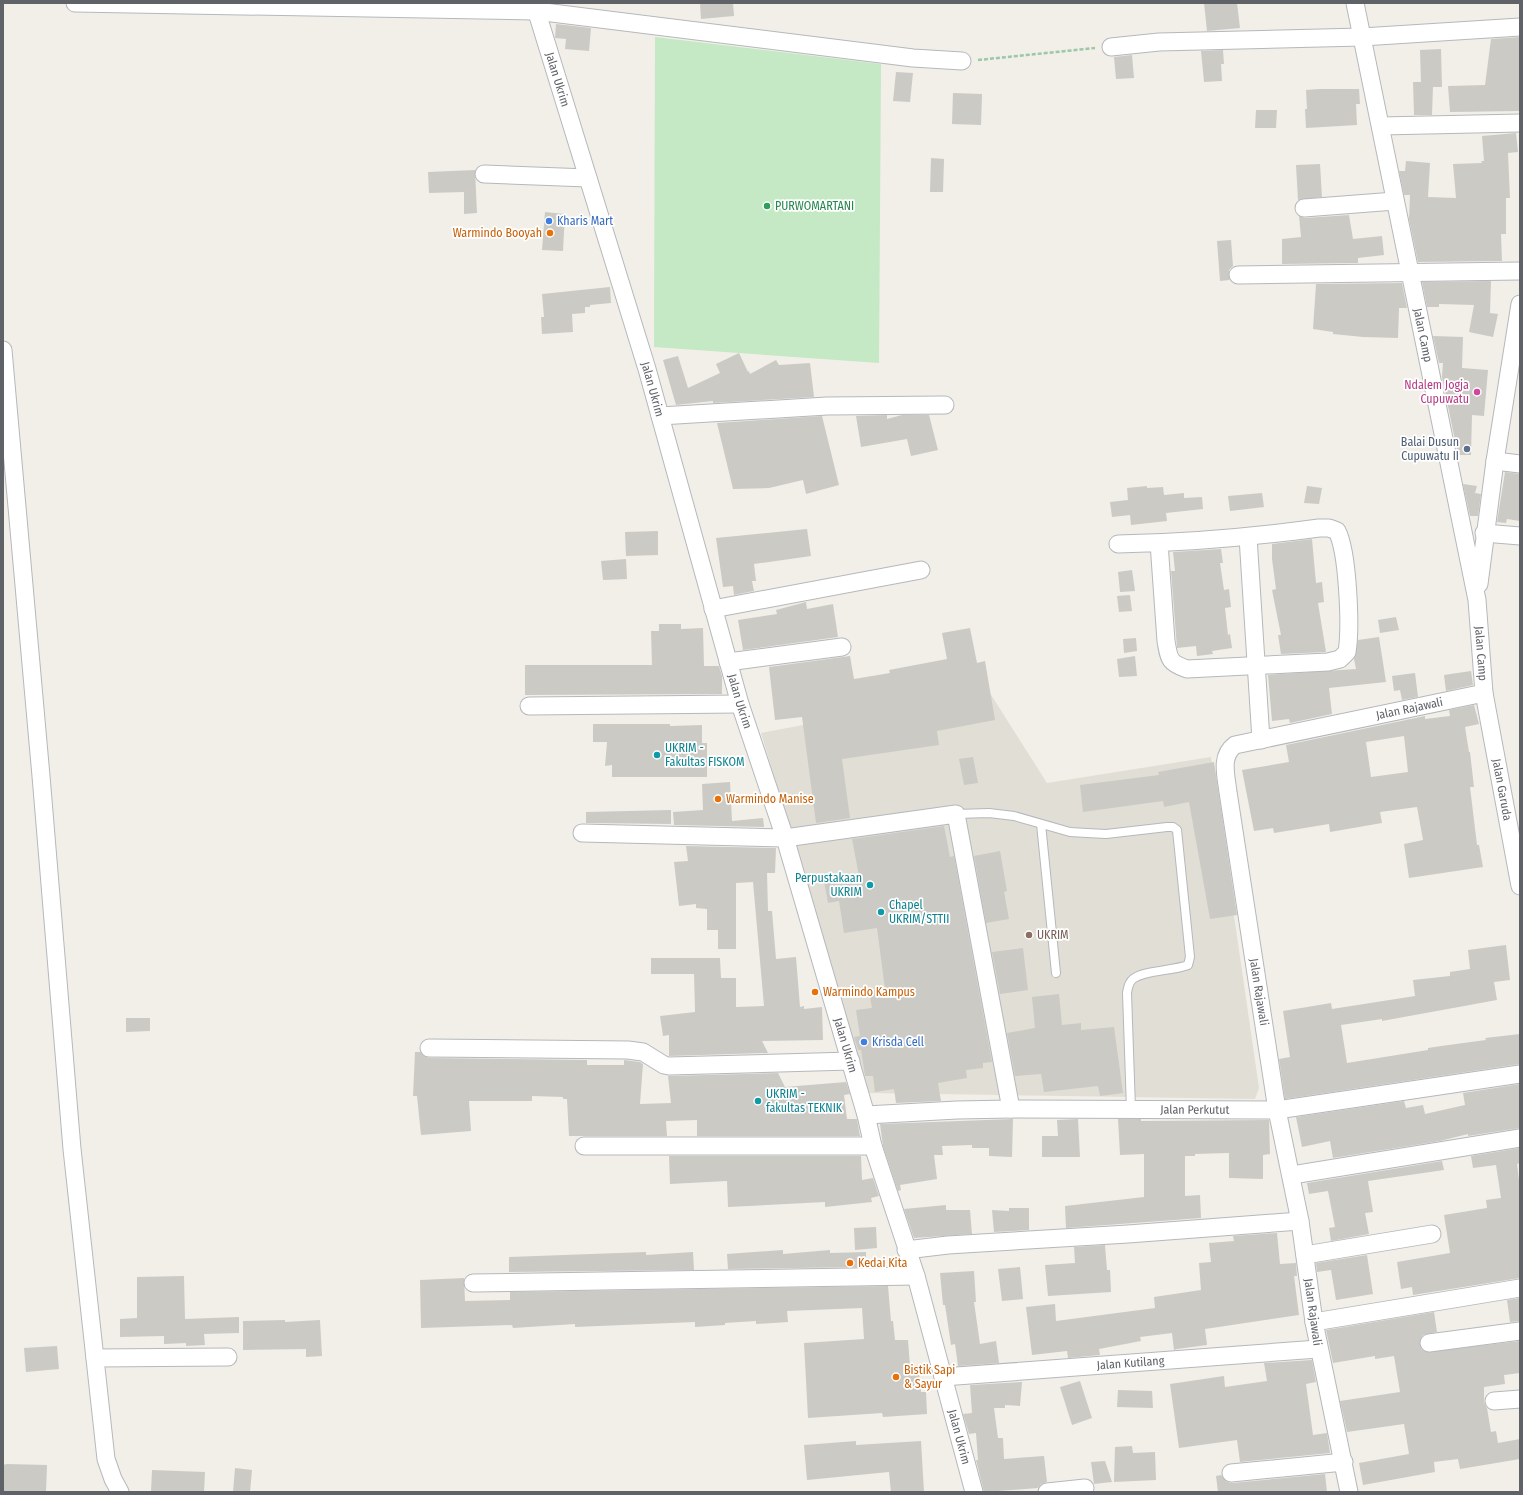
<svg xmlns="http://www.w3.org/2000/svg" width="1523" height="1495" font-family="'Fira Sans Condensed',sans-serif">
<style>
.education{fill:#e1ded6}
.green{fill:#c5e8c5}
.building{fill:#cccac5;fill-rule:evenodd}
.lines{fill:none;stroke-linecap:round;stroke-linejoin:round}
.service-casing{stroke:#b5b8bc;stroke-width:10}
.minor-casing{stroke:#b5b8bc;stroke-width:19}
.path{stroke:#9cc7a9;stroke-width:2.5;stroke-dasharray:4 2;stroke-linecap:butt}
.service{stroke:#fff;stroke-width:8}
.minor{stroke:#fff;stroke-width:17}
.leisure-dot{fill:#2e9e5b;stroke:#fff;stroke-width:1.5}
.shop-dot{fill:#3f7fe0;stroke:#fff;stroke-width:1.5}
.food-dot{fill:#e8710a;stroke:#fff;stroke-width:1.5}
.hotel-dot{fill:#d1479c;stroke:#fff;stroke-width:1.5}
.service-dot{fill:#5c6f8a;stroke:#fff;stroke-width:1.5}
.culture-dot{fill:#0f9aa8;stroke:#fff;stroke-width:1.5}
.education-dot{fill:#8d6e63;stroke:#fff;stroke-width:1.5}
.labels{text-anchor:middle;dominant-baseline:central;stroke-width:3.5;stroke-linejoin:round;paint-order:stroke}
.street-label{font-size:12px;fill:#5f6368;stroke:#fff}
.leisure-label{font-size:12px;fill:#27864d;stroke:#fff;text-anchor:start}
.shop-label{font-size:12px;fill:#366cbe;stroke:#fff;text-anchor:start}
.food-label{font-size:12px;fill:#c56008;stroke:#fff;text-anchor:start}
.hotel-label{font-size:12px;fill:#b23c85;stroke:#fff;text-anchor:end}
.service-label{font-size:12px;fill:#4e5e75;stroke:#fff;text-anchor:end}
.culture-label{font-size:12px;fill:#0d838f;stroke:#fff;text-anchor:start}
.education-label{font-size:12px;fill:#785e54;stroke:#fff;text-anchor:start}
</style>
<rect width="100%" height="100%" fill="#f1efe8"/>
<polygon class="education" points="988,690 1047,783 1211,757 1259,1088 1255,1099 869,1093 761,733"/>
<polygon class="green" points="655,37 881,64 879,363 654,347"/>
<g class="building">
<polygon points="700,3 733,3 734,16 701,19"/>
<polygon points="1204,3 1237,3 1240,28 1207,31"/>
<polygon points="556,24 591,28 589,51 565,49 566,39 555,38"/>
<polygon points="1520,37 1519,111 1450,112 1448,86 1485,85 1491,39"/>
<polygon points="1441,49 1442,87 1433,87 1432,115 1414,115 1413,82 1421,82 1420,50"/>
<polygon points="1223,50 1224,64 1221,64 1222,81 1204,82 1201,51"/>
<polygon points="1132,55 1134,78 1116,79 1114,57"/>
<polygon points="896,72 913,73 910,102 893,101"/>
<polygon points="1319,89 1359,89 1360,104 1356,104 1357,125 1306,128 1305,109 1307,109 1306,90"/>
<polygon points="953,93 982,94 981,125 952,124"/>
<polygon points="1256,110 1277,110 1276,128 1255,128"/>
<polygon points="1516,133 1518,152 1508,153 1510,198 1506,198 1506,234 1501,234 1502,261 1418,262 1409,219 1410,195 1404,195 1399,171 1405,171 1406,161 1430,163 1428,197 1456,198 1453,164 1482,163 1481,161 1484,161 1482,136"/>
<polygon points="931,158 944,159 943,192 930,192"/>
<polygon points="1320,164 1322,197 1298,200 1296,165"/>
<polygon points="475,170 477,213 464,214 464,192 429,193 428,172"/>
<polygon points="545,212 565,214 563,251 542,250"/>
<polygon points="1349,215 1353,239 1382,236 1384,255 1358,258 1358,263 1282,264 1282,239 1301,237 1299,216 1305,218"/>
<polygon points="1231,240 1233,266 1229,270 1229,280 1220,281 1217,241"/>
<polygon points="1491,281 1490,313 1498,314 1493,337 1469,332 1474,305 1439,304 1439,307 1427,307 1422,282"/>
<polygon points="1402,283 1407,308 1399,308 1398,338 1363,337 1333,334 1333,332 1313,329 1316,284"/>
<polygon points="610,287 611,303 590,305 590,307 585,307 585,313 572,314 573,332 542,334 541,317 544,317 542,294"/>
<polygon points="1433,336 1463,337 1462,368 1488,370 1484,416 1472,415 1471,455 1458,455 1442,377 1443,363 1439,363"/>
<polygon points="739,353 748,372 749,371 750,374 776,360 779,365 810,363 814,397 713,403 713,401 676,405 663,360 678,356 688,388 720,373 716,364"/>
<polygon points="887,415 887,419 902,415 929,415 938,450 911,456 907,439 861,447 856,416"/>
<polygon points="822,416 839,485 806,494 803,480 769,488 733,489 717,423"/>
<polygon points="1505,472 1520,474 1520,521 1507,519 1506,523 1497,522"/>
<polygon points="1463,484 1477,486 1475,493 1481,494 1478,516 1470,516"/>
<polygon points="1147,486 1147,488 1163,487 1164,495 1184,493 1184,498 1202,497 1203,509 1166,513 1167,521 1131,525 1130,515 1112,517 1110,502 1128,500 1127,488"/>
<polygon points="1307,486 1322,488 1319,504 1304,503"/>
<polygon points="1262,493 1264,507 1230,511 1228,496"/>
<polygon points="807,529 811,556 754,564 756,581 752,581 754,591 734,595 733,586 723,587 716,538"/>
<polygon points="658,531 658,555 626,556 625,532"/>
<polygon points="1312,539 1316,583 1322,582 1324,602 1318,603 1326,652 1281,654 1278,635 1281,635 1272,590 1276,589 1272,559 1272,544"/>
<polygon points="1221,549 1223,563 1220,563 1224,590 1229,589 1231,607 1225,608 1228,635 1230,634 1232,648 1212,651 1213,654 1197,656 1196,646 1177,648 1171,571 1175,571 1173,552"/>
<polygon points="626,559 627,579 603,580 601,561"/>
<polygon points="1132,570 1135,591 1120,592 1118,572"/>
<polygon points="1130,595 1132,611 1119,612 1117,596"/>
<polygon points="806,602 807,609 833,604 838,637 743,650 738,620 777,614 776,610"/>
<polygon points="1396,617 1399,630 1380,633 1378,620"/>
<polygon points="659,624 681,624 681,629 703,628 704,666 719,666 722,676 722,694 525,695 525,665 652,665 651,631 659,631"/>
<polygon points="970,628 977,663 985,661 995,720 937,731 939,745 842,759 850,818 816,823 802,717 775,720 769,667 850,656 854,679 890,673 889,670 947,659 942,633"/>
<polygon points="1379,637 1386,682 1329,688 1332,714 1290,723 1289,719 1272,721 1268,675 1356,669 1354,659 1358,640"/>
<polygon points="1136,638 1137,651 1124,653 1123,639"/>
<polygon points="1135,656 1137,676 1119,677 1117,659"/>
<polygon points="1471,671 1473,685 1446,691 1444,675"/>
<polygon points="1415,673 1418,697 1402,700 1400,690 1394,691 1392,676"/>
<path d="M1474,705L1479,724L1465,727L1469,752H1470L1474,787H1470L1477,845H1479L1483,867L1409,878L1404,844L1423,840L1417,807L1380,812L1382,823L1330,832L1329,824L1274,833L1273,828L1254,831L1242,770L1289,762L1286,745L1425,716V719L1450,716L1449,710ZM1404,736L1408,772L1371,777L1366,742Z"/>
<polygon points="593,724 670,724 670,726 702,725 702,743 707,743 707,777 612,777 612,765 605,766 607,742 593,742"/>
<polygon points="973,757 978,783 964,785 959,759"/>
<polygon points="1214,762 1237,915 1210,919 1189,802 1164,807 1163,801 1083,812 1080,785 1159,775 1158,772"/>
<polygon points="730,782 732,821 763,818 764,827 674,825 673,812 703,810 702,784"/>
<polygon points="671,810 671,824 586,823 586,812"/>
<polygon points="944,826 950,857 954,856 992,1062 983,1063 983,1068 966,1070 967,1078 938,1083 941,1101 896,1103 894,1089 875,1092 873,1076 865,1076 861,1050 858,1050 854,1037 860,1036 856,1010 872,1008 869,991 885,989 877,928 844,933 839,901 828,903 824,881 859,876 852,839"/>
<polygon points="686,846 776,848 775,873 767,873 768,911 772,911 776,959 796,957 800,1007 804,1006 804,1009 822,1007 823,1040 762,1041 768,1053 669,1056 669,1035 663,1036 660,1016 695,1012 694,974 651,974 651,958 720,958 721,978 736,978 736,1007 764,1006 753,882 736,883 736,949 718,949 718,930 707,930 707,909 696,908 696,904 679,906 674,862 688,861"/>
<polygon points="1000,851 1007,891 1004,892 1009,919 986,923 974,856"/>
<polygon points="1506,945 1510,980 1494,982 1497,1000 1382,1021 1382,1019 1341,1025 1347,1063 1428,1050 1428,1048 1441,1046 1486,1040 1485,1038 1520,1034 1520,1064 1285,1099 1279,1059 1290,1057 1283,1011 1331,1003 1332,1009 1415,996 1413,980 1450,976 1450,972 1470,969 1468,950"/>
<polygon points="1023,948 1028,990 1000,994 992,952"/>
<polygon points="1059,994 1062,1025 1081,1023 1081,1030 1114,1027 1123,1093 1100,1096 1098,1086 1044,1092 1041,1074 1015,1076 1007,1033 1035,1028 1032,997"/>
<polygon points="126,1018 150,1018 150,1031 126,1032"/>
<polygon points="415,1052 420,1052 424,1056 429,1058 587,1060 587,1065 624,1065 624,1060 640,1062 643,1064 640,1104 671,1103 668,1076 778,1073 785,1087 846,1082 850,1094 844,1095 847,1119 857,1119 860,1136 697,1136 697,1120 666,1121 667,1136 569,1136 567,1099 563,1099 563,1097 532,1096 532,1101 469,1101 471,1131 421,1135 417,1096 413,1096"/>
<polygon points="1520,1084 1520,1128 1468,1136 1468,1134 1440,1141 1333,1158 1330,1141 1302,1147 1296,1117 1404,1101 1406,1108 1423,1105 1425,1114 1465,1105 1463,1093"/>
<polygon points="1013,1119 1012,1157 989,1156 989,1148 972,1148 972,1145 942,1146 943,1155 934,1155 937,1179 900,1185 901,1190 898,1191 883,1146 880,1124"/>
<polygon points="1078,1119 1080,1157 1042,1157 1042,1136 1058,1136 1057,1120"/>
<polygon points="1118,1119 1141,1119 1141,1121 1269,1120 1270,1154 1263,1155 1263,1179 1229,1178 1229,1153 1195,1154 1195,1156 1185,1156 1185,1196 1200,1195 1201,1218 1066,1228 1065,1206 1144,1197 1144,1154 1120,1155"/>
<polygon points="1520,1148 1520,1163 1517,1164 1520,1188 1520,1278 1413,1295 1412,1287 1401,1289 1397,1262 1450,1253 1444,1215 1487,1208 1486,1200 1501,1198 1496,1165 1473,1168 1471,1156"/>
<polygon points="669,1156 861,1156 862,1180 873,1178 879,1196 871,1198 872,1202 825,1207 825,1202 728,1207 727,1181 670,1184"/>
<polygon points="1442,1161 1444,1170 1368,1181 1373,1212 1365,1213 1369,1234 1331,1241 1329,1228 1335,1227 1328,1191 1309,1194 1307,1183"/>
<polygon points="946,1205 946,1210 970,1210 972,1234 914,1238 904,1209"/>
<polygon points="1009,1208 1029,1208 1029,1230 994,1232 992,1210 1009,1211"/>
<polygon points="876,1227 877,1248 855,1250 854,1228"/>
<polygon points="1277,1233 1280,1264 1296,1263 1297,1276 1294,1276 1299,1315 1205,1329 1207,1345 1177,1349 1174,1350 1172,1333 1140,1337 1141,1341 1099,1349 1100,1355 1068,1358 1067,1351 1032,1355 1026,1307 1055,1304 1056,1321 1155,1308 1154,1297 1201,1290 1199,1263 1211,1262 1209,1243 1234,1241 1233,1236"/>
<polygon points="1105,1245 1107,1270 1110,1270 1111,1292 1048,1296 1045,1265 1075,1263 1074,1247"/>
<polygon points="783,1250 783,1254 830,1250 830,1253 866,1252 866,1267 728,1269 727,1254"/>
<polygon points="646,1252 646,1255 693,1252 694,1270 509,1272 509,1257"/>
<polygon points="1367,1255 1373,1294 1336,1300 1331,1270 1317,1272 1316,1263"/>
<polygon points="1020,1267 1023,1299 1002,1301 998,1269"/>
<polygon points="974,1271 976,1302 974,1302 980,1344 996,1341 999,1363 958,1366 955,1344 951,1345 945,1305 943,1305 940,1273"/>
<polygon points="184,1276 185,1319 239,1317 239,1333 204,1334 205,1345 186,1346 186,1343 164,1344 164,1336 120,1337 120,1319 137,1318 137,1277"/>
<polygon points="464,1278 465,1301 510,1300 510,1292 888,1286 891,1321 893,1321 895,1340 908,1340 910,1366 918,1365 921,1392 926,1392 927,1414 883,1417 882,1413 808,1418 804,1343 864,1339 862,1308 787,1311 788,1322 756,1324 756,1321 725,1323 725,1325 695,1327 695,1322 575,1327 575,1324 513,1328 512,1325 421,1328 420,1280"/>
<polygon points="1520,1298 1520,1321 1510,1322 1507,1300"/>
<polygon points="1434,1312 1437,1332 1423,1335 1420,1340 1421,1349 1426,1352 1520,1341 1520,1373 1504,1375 1505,1384 1484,1387 1484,1402 1487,1408 1491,1432 1496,1431 1498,1443 1520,1439 1520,1459 1460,1469 1458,1459 1434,1462 1435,1472 1363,1485 1359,1463 1409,1454 1404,1424 1347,1432 1340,1401 1400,1392 1394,1356 1375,1359 1375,1356 1333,1363 1326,1330"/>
<polygon points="285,1320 285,1322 320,1320 322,1356 306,1357 306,1349 243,1350 243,1321"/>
<polygon points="57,1346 59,1369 26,1372 24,1348"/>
<polygon points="1312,1360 1316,1382 1306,1384 1313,1435 1327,1433 1330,1453 1240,1462 1237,1440 1179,1448 1170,1384 1224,1376 1225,1387 1267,1381 1264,1363"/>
<polygon points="1080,1381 1092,1418 1072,1425 1060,1387"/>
<polygon points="1022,1382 1020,1406 1005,1405 1005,1408 994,1408 998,1438 1003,1438 1004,1459 1044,1456 1047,1482 1041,1484 1038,1488 984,1492 976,1460 978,1460 976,1433 969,1434 963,1414 972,1413 970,1385"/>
<polygon points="1118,1390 1152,1391 1153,1408 1117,1407"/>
<polygon points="856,1441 856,1445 921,1441 924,1492 891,1492 889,1472 807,1480 804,1445"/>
<polygon points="1132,1446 1133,1453 1155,1452 1156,1480 1114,1482 1115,1447"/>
<polygon points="1105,1461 1112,1482 1094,1484 1091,1462"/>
<polygon points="7,1464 47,1465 46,1492 3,1492 3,1465"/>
<polygon points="235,1468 252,1470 250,1492 233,1492"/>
<polygon points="152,1470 205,1472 204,1492 151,1492"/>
<polygon points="1325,1474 1327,1492 1218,1492 1216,1476 1221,1475 1227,1482 1232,1483"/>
</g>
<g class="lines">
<defs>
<g id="service">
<path d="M956,814L989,813L1014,816L1070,832L1087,833L1106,834L1167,827H1173L1177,830L1190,957L1188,965C1173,971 1144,970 1133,979C1128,983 1128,988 1127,993L1131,1109"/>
<polyline points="1041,824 1056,973"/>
</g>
<g id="minor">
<polyline points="75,3 536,11 913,58 962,61"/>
<path id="s1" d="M534,3L647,369L740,704L785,838L866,1115L873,1146L916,1276L974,1492"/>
<path id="s2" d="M1355,3L1477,600L1484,693L1520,886"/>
<polyline points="1111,47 1159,42 1362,37 1520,27"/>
<polyline points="1381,126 1520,123"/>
<polyline points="484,174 588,178"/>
<polyline points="1304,208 1395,201"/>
<polyline points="1238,275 1520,271"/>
<polyline points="3,350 41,776 72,1149 106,1459 113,1479 120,1492"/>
<polyline points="660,416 827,406 945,405"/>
<polyline points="1495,461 1520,464"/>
<polyline points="1484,533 1520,536"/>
<polyline points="1248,537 1261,740"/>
<path d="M1118,544C1186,543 1252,537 1319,528H1329L1337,531C1348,552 1351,628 1347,652L1340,659L1328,662L1187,669C1169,663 1169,659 1166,641L1159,543"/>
<polyline points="1479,584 1495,461 1520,304"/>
<polyline points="713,609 921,570"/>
<polyline points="728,662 842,647"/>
<polyline points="529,706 740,704"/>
<polyline points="582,833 785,838 956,814 1011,1109"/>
<polyline points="429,1048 628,1050 643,1052 664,1065 669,1066 851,1061"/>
<path id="s3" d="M866,1115L957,1110L1011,1109L1277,1110L1520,1074"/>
<polyline points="584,1146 873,1146"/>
<polyline points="1292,1175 1520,1138"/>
<polyline points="906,1250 948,1245 1128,1234 1300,1221"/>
<polyline points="1305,1255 1432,1234"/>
<polyline points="473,1283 916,1276"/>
<polyline points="1314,1322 1520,1288"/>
<polyline points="1429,1343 1520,1331"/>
<polyline points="95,1358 228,1357"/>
<path id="s4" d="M943,1377L1318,1349"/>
<polyline points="1494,1401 1520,1399"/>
<polyline points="1231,1473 1344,1462"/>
<polyline points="1047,1492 1085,1488"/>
<path id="s5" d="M1349,1492L1314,1322L1300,1221L1277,1110L1228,792C1226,775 1220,756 1235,745L1484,693"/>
</g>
</defs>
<use href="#service" class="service-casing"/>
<use href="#minor" class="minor-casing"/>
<polyline class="path" points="978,60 1095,48"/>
<use href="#service" class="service"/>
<use href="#minor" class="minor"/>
</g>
<circle class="leisure-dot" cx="767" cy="206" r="4"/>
<g class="shop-dot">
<circle cx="549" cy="221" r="4"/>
<circle cx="864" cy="1042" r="4"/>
</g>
<g class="food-dot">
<circle cx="550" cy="233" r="4"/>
<circle cx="718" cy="799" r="4"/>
<circle cx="815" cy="992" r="4"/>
<circle cx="850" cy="1263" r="4"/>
<circle cx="896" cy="1377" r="4"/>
</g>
<circle class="hotel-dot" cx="1477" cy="392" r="4"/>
<circle class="service-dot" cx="1467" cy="449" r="4"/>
<g class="culture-dot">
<circle cx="657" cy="755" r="4"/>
<circle cx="870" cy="885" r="4"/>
<circle cx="881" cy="912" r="4"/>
<circle cx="758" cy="1101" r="4"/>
</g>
<circle class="education-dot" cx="1029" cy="935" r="4"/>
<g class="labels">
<g class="street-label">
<text stroke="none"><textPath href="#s1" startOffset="80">Jalan Ukrim</textPath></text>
<text stroke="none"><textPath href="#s2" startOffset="339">Jalan Camp</textPath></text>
<text stroke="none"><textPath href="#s1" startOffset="404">Jalan Ukrim</textPath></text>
<text stroke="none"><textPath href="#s2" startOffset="663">Jalan Camp</textPath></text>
<text stroke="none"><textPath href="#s1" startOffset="728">Jalan Ukrim</textPath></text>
<text stroke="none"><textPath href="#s5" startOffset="939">Jalan Rajawali</textPath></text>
<text stroke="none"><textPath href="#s2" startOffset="801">Jalan Garuda</textPath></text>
<text transform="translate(1259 992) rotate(81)">Jalan Rajawali</text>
<text stroke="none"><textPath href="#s1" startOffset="1088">Jalan Ukrim</textPath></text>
<text stroke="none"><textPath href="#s3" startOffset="329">Jalan Perkutut</textPath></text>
<text transform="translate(1313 1312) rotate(82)">Jalan Rajawali</text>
<text stroke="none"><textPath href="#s4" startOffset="188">Jalan Kutilang</textPath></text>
<text stroke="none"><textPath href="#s1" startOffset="1496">Jalan Ukrim</textPath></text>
</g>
<g class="leisure-label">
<text x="775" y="206">PURWOMARTANI</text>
</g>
<g class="shop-label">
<text x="557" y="221">Kharis Mart</text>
<text x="872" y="1042">Krisda Cell</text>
</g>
<g class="food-label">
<text x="542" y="233" text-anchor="end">Warmindo Booyah</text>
<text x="726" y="799">Warmindo Manise</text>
<text x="823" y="992">Warmindo Kampus</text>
<text x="858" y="1263">Kedai Kita</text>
<text x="904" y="1370">Bistik Sapi<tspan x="904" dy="14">&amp; Sayur</tspan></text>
</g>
<g class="hotel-label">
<text x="1469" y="385">Ndalem Jogja<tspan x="1469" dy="14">Cupuwatu</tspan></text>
</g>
<g class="service-label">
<text x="1459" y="442">Balai Dusun<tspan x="1459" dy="14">Cupuwatu II</tspan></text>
</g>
<g class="culture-label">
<text x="665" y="748">UKRIM -<tspan x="665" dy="14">Fakultas FISKOM</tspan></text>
<text x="862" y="878" text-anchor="end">Perpustakaan<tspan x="862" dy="14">UKRIM</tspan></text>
<text x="889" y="905">Chapel<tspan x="889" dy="14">UKRIM/STTII</tspan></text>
<text x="766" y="1094">UKRIM -<tspan x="766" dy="14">fakultas TEKNIK</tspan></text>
</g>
<g class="education-label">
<text x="1037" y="935">UKRIM</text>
</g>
</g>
<rect width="1523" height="1495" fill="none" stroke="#5f6368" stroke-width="8"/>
</svg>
